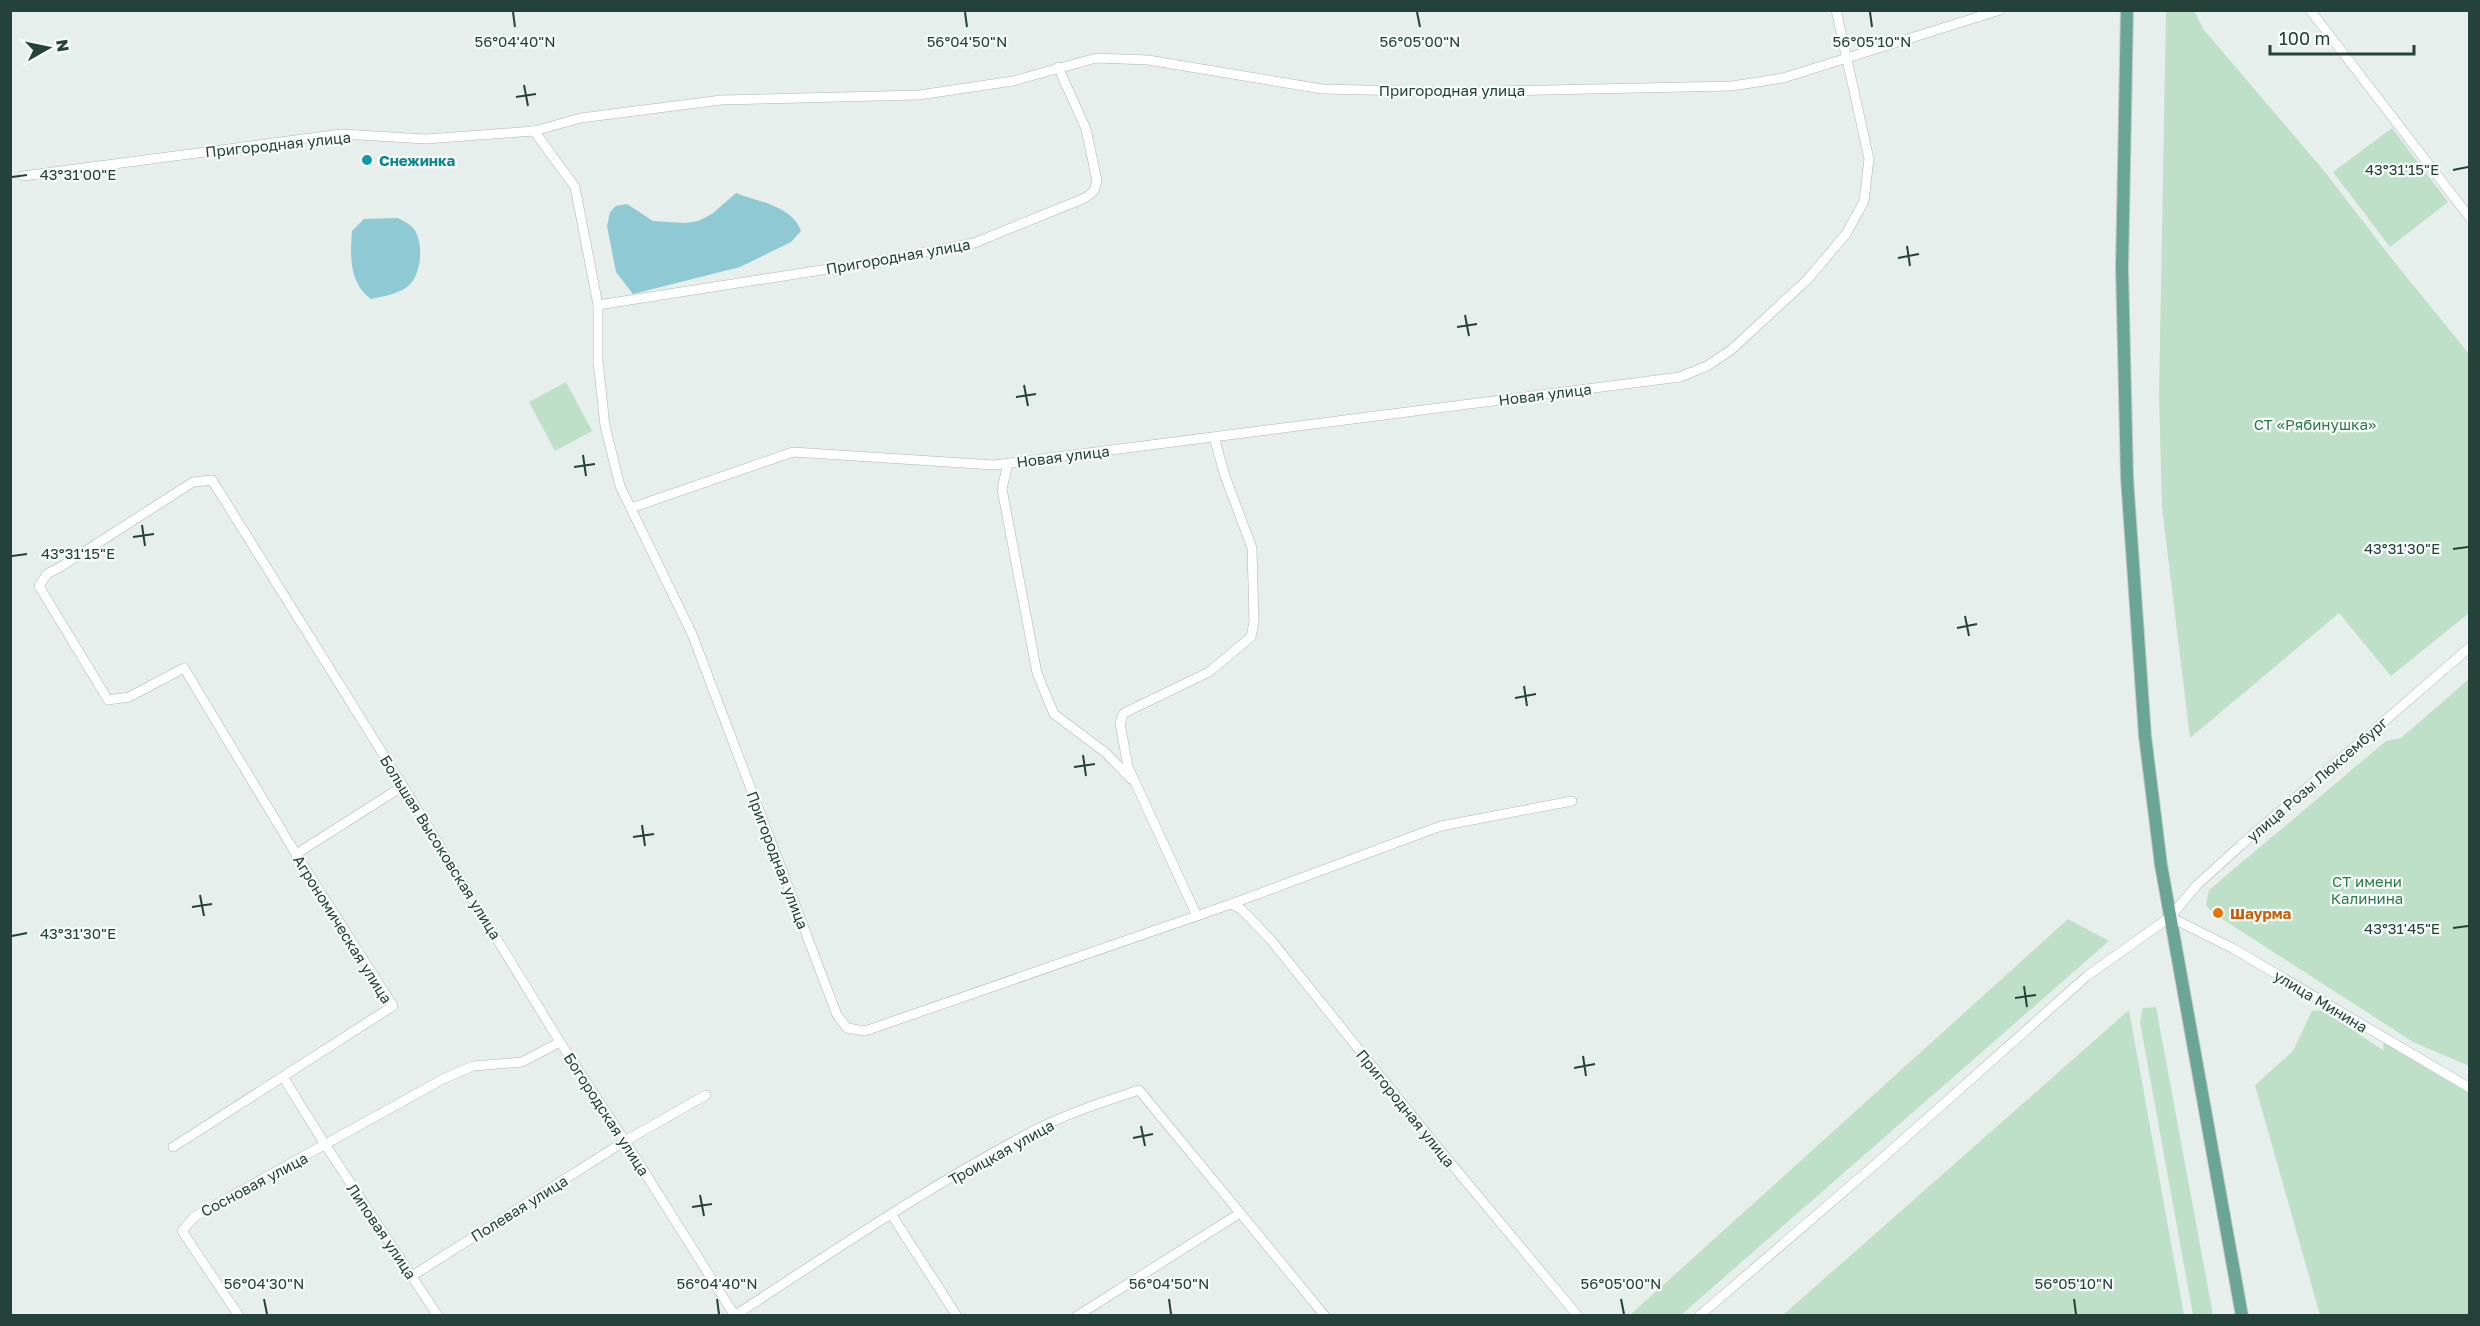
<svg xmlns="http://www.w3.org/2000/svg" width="2480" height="1326" font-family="'Golos Text',sans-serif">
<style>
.green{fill:#bfe0c8}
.water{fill:#8ec9d4}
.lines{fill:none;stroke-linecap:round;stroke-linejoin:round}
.minor-casing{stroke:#a8b8b2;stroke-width:10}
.major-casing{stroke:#c2cac8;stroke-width:14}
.minor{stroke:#fff;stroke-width:9}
.major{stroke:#6aa596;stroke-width:12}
.ticks{fill:none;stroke:#24423a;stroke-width:2}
.culture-dot{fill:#0f9aa8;stroke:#f7fbf9;stroke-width:2}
.food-dot{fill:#e8710a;stroke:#f7fbf9;stroke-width:2}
.labels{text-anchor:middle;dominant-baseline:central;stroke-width:4.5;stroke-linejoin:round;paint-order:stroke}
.street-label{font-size:15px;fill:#24423a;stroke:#f7fbf9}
.culture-label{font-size:15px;font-weight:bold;fill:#0d838f;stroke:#f7fbf9;text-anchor:start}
.park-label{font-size:15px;fill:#2d7a4b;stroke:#f7fbf9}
.food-label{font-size:15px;font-weight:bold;fill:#c56008;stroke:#f7fbf9;text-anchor:start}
.ticks-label{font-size:15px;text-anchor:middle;fill:#24423a;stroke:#f7fbf9;stroke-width:4.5;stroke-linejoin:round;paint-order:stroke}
</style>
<rect width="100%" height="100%" fill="#e6efeb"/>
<g class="green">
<polygon points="2166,10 2194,11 2204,30 2325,172 2388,254 2469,354 2469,613 2391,676 2339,613 2190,738 2162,508 2159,395"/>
<polygon points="2392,128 2448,202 2390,247 2333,172"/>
<polygon points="566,382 592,431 555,451 529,402"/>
<polygon points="2469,679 2469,1066 2413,1042 2213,913 2206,905 2209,890 2386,741 2401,738"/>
<polygon points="2068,919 2109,941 1681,1315 1630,1315"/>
<polygon points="2156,1007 2213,1315 2193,1315 2140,1022 2143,1008"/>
<polygon points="2129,1010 2184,1315 1783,1315"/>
<polygon points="2323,1010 2384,1051 2383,1041 2469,1087 2469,1315 2320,1315 2255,1085 2293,1051 2312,1011"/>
</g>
<g class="water">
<path d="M736,193C759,202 792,206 801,231L791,242L740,267L633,294L616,272L607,226L610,212L616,206L627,204L653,221L685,223L698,221L712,214Z"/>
<path d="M398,218C403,221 410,224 414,229C424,243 422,276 407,287C395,295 384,296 371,299C349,283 350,255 352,231L364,219Z"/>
</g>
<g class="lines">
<defs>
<g id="minor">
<polyline points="2310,10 2470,218"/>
<polyline points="534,131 575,187 598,305 598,361 605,426 620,486 692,634 837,1015 847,1028 865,1031 1231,904 1441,826 1572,801"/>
<polyline points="23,176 341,134 426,139 534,131 581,118 721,100 919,95 1013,81 1096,58 1148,60 1322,89 1449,92 1732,86 1783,78 2000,10"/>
<polyline points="598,305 873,262 974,243 1085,198 1094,191 1097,181 1086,129 1058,67"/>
<polyline points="1008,463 1002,489 1037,673 1054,714 1106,753 1131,779"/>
<polyline points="631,508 793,452 994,465 1680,377 1707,366 1731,350 1807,280 1846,234 1864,201 1869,159 1836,10"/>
<polyline points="296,854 403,786"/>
<polyline points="1231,904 1241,909 1271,940 1434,1143 1578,1316"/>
<polyline points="1197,916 1128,767 1120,723 1124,713 1209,672 1251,637 1254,622 1252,548 1225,476 1214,437"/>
<polyline points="2170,917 2234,949 2470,1088"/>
<polyline points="283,1077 326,1146 438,1316"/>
<polyline points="173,1147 393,1006 296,854 184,668 129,697 108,700 39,586 47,574 62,566 193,482 212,480 403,786 560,1042 625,1141 735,1316"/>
<polyline points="891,1214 957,1316"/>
<polyline points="412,1276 625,1141 706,1095"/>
<polyline points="239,1316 182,1231 194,1217 443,1079 473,1066 522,1062 560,1042"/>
<path d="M734,1316C832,1252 929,1186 1033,1131C1066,1114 1103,1102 1139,1090L1325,1316"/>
<polyline points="1077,1316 1240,1213"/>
<polyline points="1699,1316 1878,1162 2087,976 2170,917 2197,885 2241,845 2470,647"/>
</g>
<polyline id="major" points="2127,10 2122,268 2127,478 2145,736 2161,865 2242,1316"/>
</defs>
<use href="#minor" class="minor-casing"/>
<use href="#major" class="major-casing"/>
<use href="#minor" class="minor"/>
<use href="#major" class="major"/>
</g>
<path class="ticks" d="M513,12L515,27M965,12L967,27M1417,12L1420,27M1870,12L1872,27M524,85L528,106M516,97L536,94M2453,170L2468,167M12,177L27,175M1907,246L1910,266M1898,258L1919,254M1465,315L1469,336M1457,327L1477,324M1024,385L1028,406M1016,397L1036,394M583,455L586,476M574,467L595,464M142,525L145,546M133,537L154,534M2453,549L2468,547M12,556L27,554M1965,616L1969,636M1957,628L1977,624M1524,686L1527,706M1515,698L1536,694M1083,755L1086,776M1074,767L1095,764M642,825L645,846M633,837L654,834M200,895L204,916M192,907L212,904M2453,928L2468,926M12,936L27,933M2024,986L2027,1007M2015,998L2036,995M1583,1056L1586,1076M1574,1068L1595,1064M1141,1126L1145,1146M1133,1138L1153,1134M700,1195L704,1216M692,1207L712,1204M264,1299L267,1314M717,1299L719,1314M1169,1299L1171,1314M1621,1299L1624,1314M2074,1299L2076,1314"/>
<circle class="culture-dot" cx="367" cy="160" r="6"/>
<circle class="food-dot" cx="2218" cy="913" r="6"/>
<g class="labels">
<g class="street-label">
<text x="1452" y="90">Пригородная улица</text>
<text transform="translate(278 144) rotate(-6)">Пригородная улица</text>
<text transform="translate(898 256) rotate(-10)">Пригородная улица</text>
<text transform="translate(1545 394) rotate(-7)">Новая улица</text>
<text transform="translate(1063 456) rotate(-7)">Новая улица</text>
<text transform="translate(2317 779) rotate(-41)">улица Розы Люксембург</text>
<text transform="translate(441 847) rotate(58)">Большая Высоковская улица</text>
<text transform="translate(778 860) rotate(69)">Пригородная улица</text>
<text transform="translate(343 929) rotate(58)">Агрономическая улица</text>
<text transform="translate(2321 1001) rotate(31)">улица Минина</text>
<text transform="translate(1406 1108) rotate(51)">Пригородная улица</text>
<text transform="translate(607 1114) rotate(57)">Богородская улица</text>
<text transform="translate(1001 1152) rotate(-29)">Троицкая улица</text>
<text transform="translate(254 1184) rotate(-28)">Сосновая улица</text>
<text transform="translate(519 1208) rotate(-32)">Полевая улица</text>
<text transform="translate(382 1231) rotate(56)">Липовая улица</text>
</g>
<g class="culture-label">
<text x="379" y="160">Снежинка</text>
</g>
<g class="park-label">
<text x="2315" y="424">СТ «Рябинушка»</text>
<text x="2367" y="881">СТ имени<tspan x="2367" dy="17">Калинина</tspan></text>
</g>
<g class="food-label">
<text x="2230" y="913">Шаурма</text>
</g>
</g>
<g class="ticks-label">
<text x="515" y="47">56°04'40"N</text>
<text x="967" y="47">56°04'50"N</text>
<text x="1420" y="47">56°05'00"N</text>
<text x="1872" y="47">56°05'10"N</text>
<text x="2402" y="175">43°31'15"E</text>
<text x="78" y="180">43°31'00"E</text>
<text x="2402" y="554">43°31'30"E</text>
<text x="78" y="559">43°31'15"E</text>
<text x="2402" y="934">43°31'45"E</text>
<text x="78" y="939">43°31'30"E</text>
<text x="264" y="1289">56°04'30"N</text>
<text x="717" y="1289">56°04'40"N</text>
<text x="1169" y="1289">56°04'50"N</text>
<text x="1621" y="1289">56°05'00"N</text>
<text x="2074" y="1289">56°05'10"N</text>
</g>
<rect width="2480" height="1326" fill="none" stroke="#24423a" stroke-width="24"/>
<g transform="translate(48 48) rotate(81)" stroke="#f7fbf9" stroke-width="4.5" paint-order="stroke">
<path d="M0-4.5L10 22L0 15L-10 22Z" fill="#24423a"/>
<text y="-9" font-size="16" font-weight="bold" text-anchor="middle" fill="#24423a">N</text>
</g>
<path d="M2270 45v9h144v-9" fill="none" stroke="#24423a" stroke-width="3"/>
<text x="2279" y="45" font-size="18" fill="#24423a" stroke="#f7fbf9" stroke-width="4.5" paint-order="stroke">100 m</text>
</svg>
